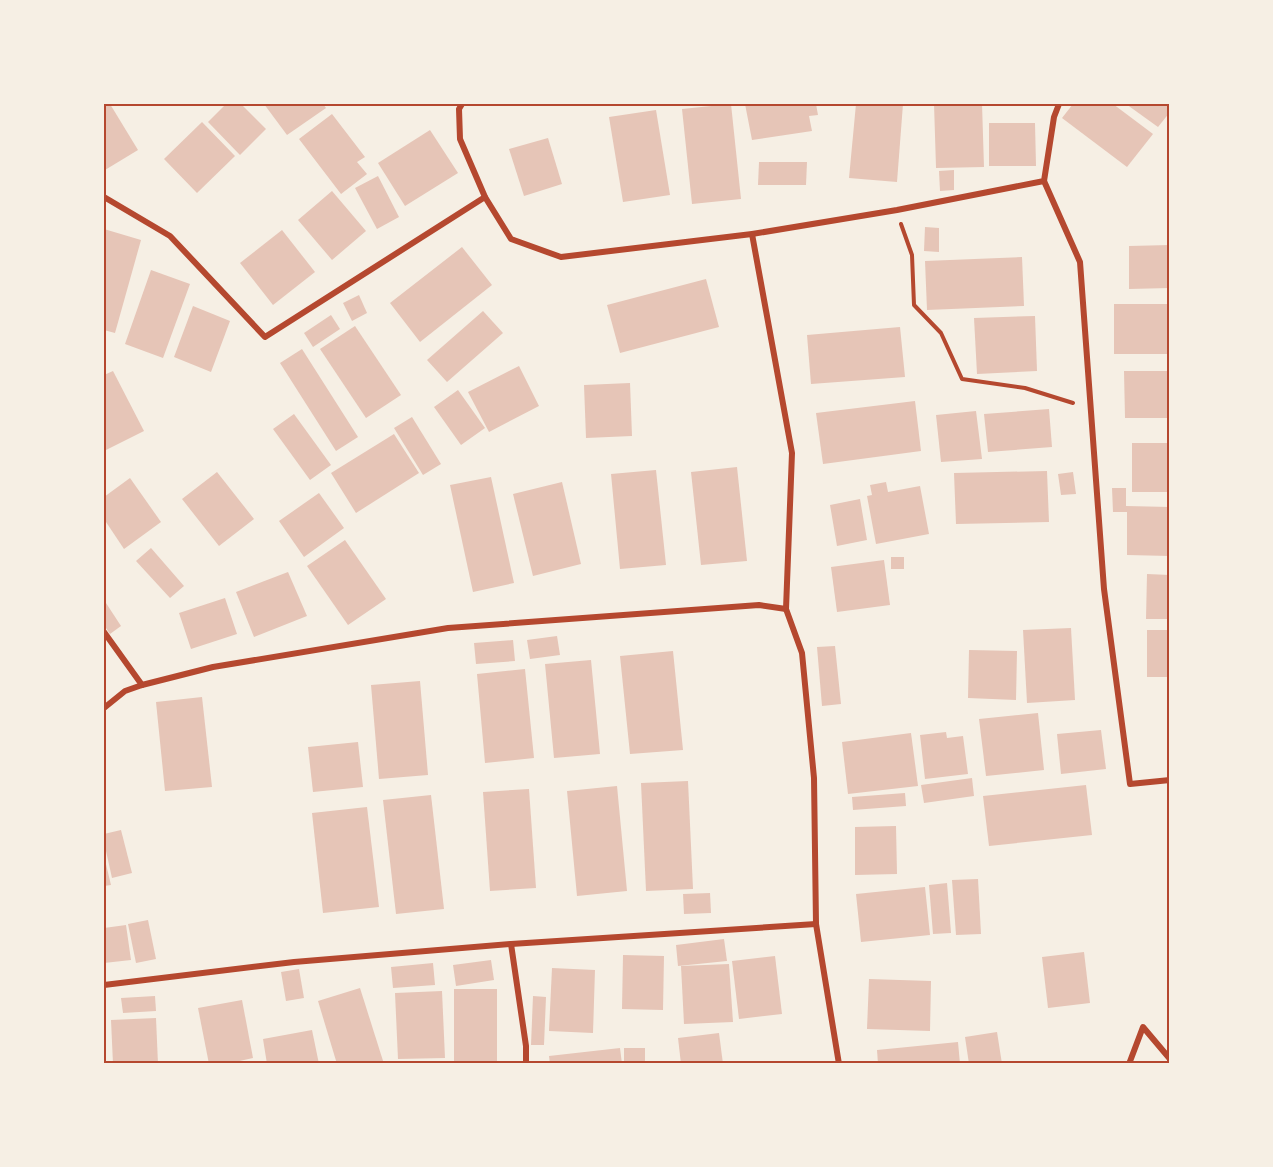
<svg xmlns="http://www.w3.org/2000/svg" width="1273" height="1167" font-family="Manrope,sans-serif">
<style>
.building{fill:#e6c5b7}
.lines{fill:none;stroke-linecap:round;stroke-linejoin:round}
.path{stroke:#b5482f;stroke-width:4}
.minor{stroke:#b5482f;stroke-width:6}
.neatline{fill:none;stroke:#b5482f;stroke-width:2}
</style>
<rect width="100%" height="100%" fill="#f6efe4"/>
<g class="building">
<polygon points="104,104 110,104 138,150 105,170 104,167"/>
<polygon points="226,104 241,104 266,129 240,155 208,122"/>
<polygon points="264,104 323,104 326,108 287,135"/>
<polygon points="731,104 741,199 692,204 682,109"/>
<polygon points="745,104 816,104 818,115 809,116 812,131 752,140"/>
<polygon points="856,104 903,104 897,182 849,178"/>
<polygon points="934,104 982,104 984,167 936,168"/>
<polygon points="1073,104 1113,104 1153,134 1127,167 1062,118"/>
<polygon points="1126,104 1170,104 1170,112 1158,127"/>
<polygon points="656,110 670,195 623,202 609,117"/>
<polygon points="332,114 365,157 357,162 367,174 341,194 299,139"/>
<polygon points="202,122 235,156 197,193 164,159"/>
<polygon points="989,123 1035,123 1036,166 989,166"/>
<polygon points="430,130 458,173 405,206 378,163"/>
<polygon points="548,138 562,184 524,196 509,149"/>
<polygon points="759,162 807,162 806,185 758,185"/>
<polygon points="954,170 954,190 940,191 939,171"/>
<polygon points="378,176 399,217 377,229 355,188"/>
<polygon points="332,191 366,231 332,260 298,220"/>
<polygon points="925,227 939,228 939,252 924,251"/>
<polygon points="104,229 141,240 115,333 104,330"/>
<polygon points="282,230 315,272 273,305 240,263"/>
<polygon points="1170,245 1170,288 1129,289 1129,246"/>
<polygon points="462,247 492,285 420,342 390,303"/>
<polygon points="1022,257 1024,306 927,310 925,261"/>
<polygon points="151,270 190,284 163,358 125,344"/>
<polygon points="706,279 719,327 620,353 607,305"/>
<polygon points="359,295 367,313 352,321 343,303"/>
<rect x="1114" y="304" width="56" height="50"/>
<polygon points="193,306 230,321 211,372 174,357"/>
<polygon points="483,311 503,333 447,382 427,360"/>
<polygon points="331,315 340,329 313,347 304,333"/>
<polygon points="1035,316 1037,371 977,374 974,318"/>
<polygon points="355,326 401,395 366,418 320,349"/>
<polygon points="900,327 905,377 811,384 807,335"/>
<polygon points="302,349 358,437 336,451 280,363"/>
<polygon points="519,366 539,406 489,432 468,392"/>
<polygon points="113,371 144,431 104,451 104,375"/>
<polygon points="1124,371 1170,371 1170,418 1125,418"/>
<polygon points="630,383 632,436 586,438 584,385"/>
<polygon points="458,390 485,428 461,445 434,407"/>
<polygon points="915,401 921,451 823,464 816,413"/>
<polygon points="1049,409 1052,447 988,452 984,414"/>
<polygon points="976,411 982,459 941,462 936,415"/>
<polygon points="294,414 331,465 310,480 273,429"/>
<polygon points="412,417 441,464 423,475 394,428"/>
<polygon points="394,434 419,473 356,513 331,473"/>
<rect x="1132" y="443" width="38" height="49"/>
<polygon points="737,467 747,561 701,565 691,472"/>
<polygon points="656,470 666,565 620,569 611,474"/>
<polygon points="1047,471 1049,522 956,524 954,473"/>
<polygon points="217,472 254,519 219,546 182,499"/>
<polygon points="1073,472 1076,494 1061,495 1058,474"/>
<polygon points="491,477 514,583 473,592 450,485"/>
<polygon points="130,478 161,522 124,549 104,519 104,497"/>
<polygon points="562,482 581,564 533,576 513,494"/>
<polygon points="886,482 888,492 920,486 929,534 876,544 867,496 872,495 870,485"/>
<polygon points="1112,488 1126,488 1126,506 1170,507 1170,556 1127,555 1127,512 1113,512"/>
<polygon points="319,493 344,528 304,557 279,521"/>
<polygon points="860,499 867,540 837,546 830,505"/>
<polygon points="345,540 386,599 348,625 307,566"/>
<polygon points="151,548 184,586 170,598 136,561"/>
<rect x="891" y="557" width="13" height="12"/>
<polygon points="884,560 890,605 837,612 831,567"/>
<polygon points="288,572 307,616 254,637 236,592"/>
<polygon points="1147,574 1170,575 1170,619 1146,619"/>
<polygon points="225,598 237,634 191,649 179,613"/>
<polygon points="106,603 121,626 110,634 104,625 104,604"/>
<polygon points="1071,628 1075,700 1027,703 1023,630"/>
<rect x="1147" y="630" width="23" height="47"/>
<polygon points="557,636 560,655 530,659 527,640"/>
<polygon points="513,640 515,661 476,664 474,643"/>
<polygon points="835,646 841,704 822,706 817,647"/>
<polygon points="969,650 1017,651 1016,700 968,698"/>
<polygon points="673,651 683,750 630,754 620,656"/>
<polygon points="591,660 600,754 554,758 545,664"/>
<polygon points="525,669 534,758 485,763 477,674"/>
<polygon points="420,681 428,775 379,779 371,685"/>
<polygon points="202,697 212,787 165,791 156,702"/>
<polygon points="1038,713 1044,770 986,776 979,719"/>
<polygon points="1101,730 1106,769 1061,774 1057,734"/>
<polygon points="946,732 947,738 963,736 968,774 925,779 920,735"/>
<polygon points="911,733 918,786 848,794 842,742"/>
<polygon points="358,742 363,787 313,792 308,747"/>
<polygon points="972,778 974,796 924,803 921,785"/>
<polygon points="688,781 693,889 646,891 641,783"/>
<polygon points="1086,785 1092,835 989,846 983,796"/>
<polygon points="617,786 627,891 577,896 567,791"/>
<polygon points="529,789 536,888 490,891 483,792"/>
<polygon points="905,793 906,806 853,810 852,797"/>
<polygon points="431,795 444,909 396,914 383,800"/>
<polygon points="367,807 379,907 323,913 312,813"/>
<polygon points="896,826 897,874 855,875 855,827"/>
<polygon points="121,830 132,873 112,878 104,842 104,834"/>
<polygon points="104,856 111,885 104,886"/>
<polygon points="978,879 981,934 956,935 952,880"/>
<polygon points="947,883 951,933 933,934 929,885"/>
<polygon points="925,887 930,935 861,942 856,894"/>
<polygon points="710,893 711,913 684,914 683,894"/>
<polygon points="148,920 156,959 136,963 128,924"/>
<polygon points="126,925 131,960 104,963 104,928"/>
<polygon points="724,939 727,961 678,966 676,945"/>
<polygon points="1084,952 1090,1003 1048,1008 1042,957"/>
<polygon points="623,955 664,956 663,1010 622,1009"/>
<polygon points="775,956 782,1014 739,1019 732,961"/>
<polygon points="491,960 494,980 456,986 453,965"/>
<polygon points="433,963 435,985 393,988 391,967"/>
<polygon points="729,964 733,1022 684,1024 681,966"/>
<polygon points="552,968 595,970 593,1033 549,1031"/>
<polygon points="299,969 304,998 286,1001 281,972"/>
<polygon points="869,979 931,981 930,1031 867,1029"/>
<polygon points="360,988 384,1064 337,1064 318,1001"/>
<rect x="454" y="989" width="43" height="75"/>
<polygon points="442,991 445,1058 398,1059 395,993"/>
<polygon points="155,996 156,1011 123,1013 121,998"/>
<polygon points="533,996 546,997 544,1045 531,1045"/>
<polygon points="242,1000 253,1058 226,1064 209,1064 198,1008"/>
<polygon points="156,1018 158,1064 113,1064 111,1020"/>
<polygon points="312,1030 319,1064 267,1064 263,1039"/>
<polygon points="997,1032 1002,1064 969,1064 965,1037"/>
<polygon points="719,1033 723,1064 681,1064 678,1038"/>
<polygon points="958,1042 960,1064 878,1064 877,1050"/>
<polygon points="620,1048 622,1064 550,1064 549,1056"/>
<rect x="624" y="1048" width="21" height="16"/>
</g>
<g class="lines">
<polyline class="path" points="901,224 912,255 914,305 941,333 962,379 1025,388 1073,403"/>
<g class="minor">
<polyline points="462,104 459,109 460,139 485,197 511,239 561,257 752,234 897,210 1044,181 1054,117 1059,104"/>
<polyline points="1044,181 1080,262 1104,589 1130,784 1170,780"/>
<polyline points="104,197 170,236 265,337 485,197"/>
<polyline points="752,234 792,453 786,609 802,653 814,778 816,924 839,1064"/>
<polyline points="104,632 142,685"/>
<polyline points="104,708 125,691 142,685 213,667 448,628 759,605 786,609"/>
<polyline points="511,944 526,1046 526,1064"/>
<polyline points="104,985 294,962 511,944 816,924"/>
<polyline points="1129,1064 1143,1027 1170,1059"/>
</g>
</g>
<rect width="1273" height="1167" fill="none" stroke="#f6efe4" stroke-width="210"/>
<rect x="105" y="105" width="1063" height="957" class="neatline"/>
</svg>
